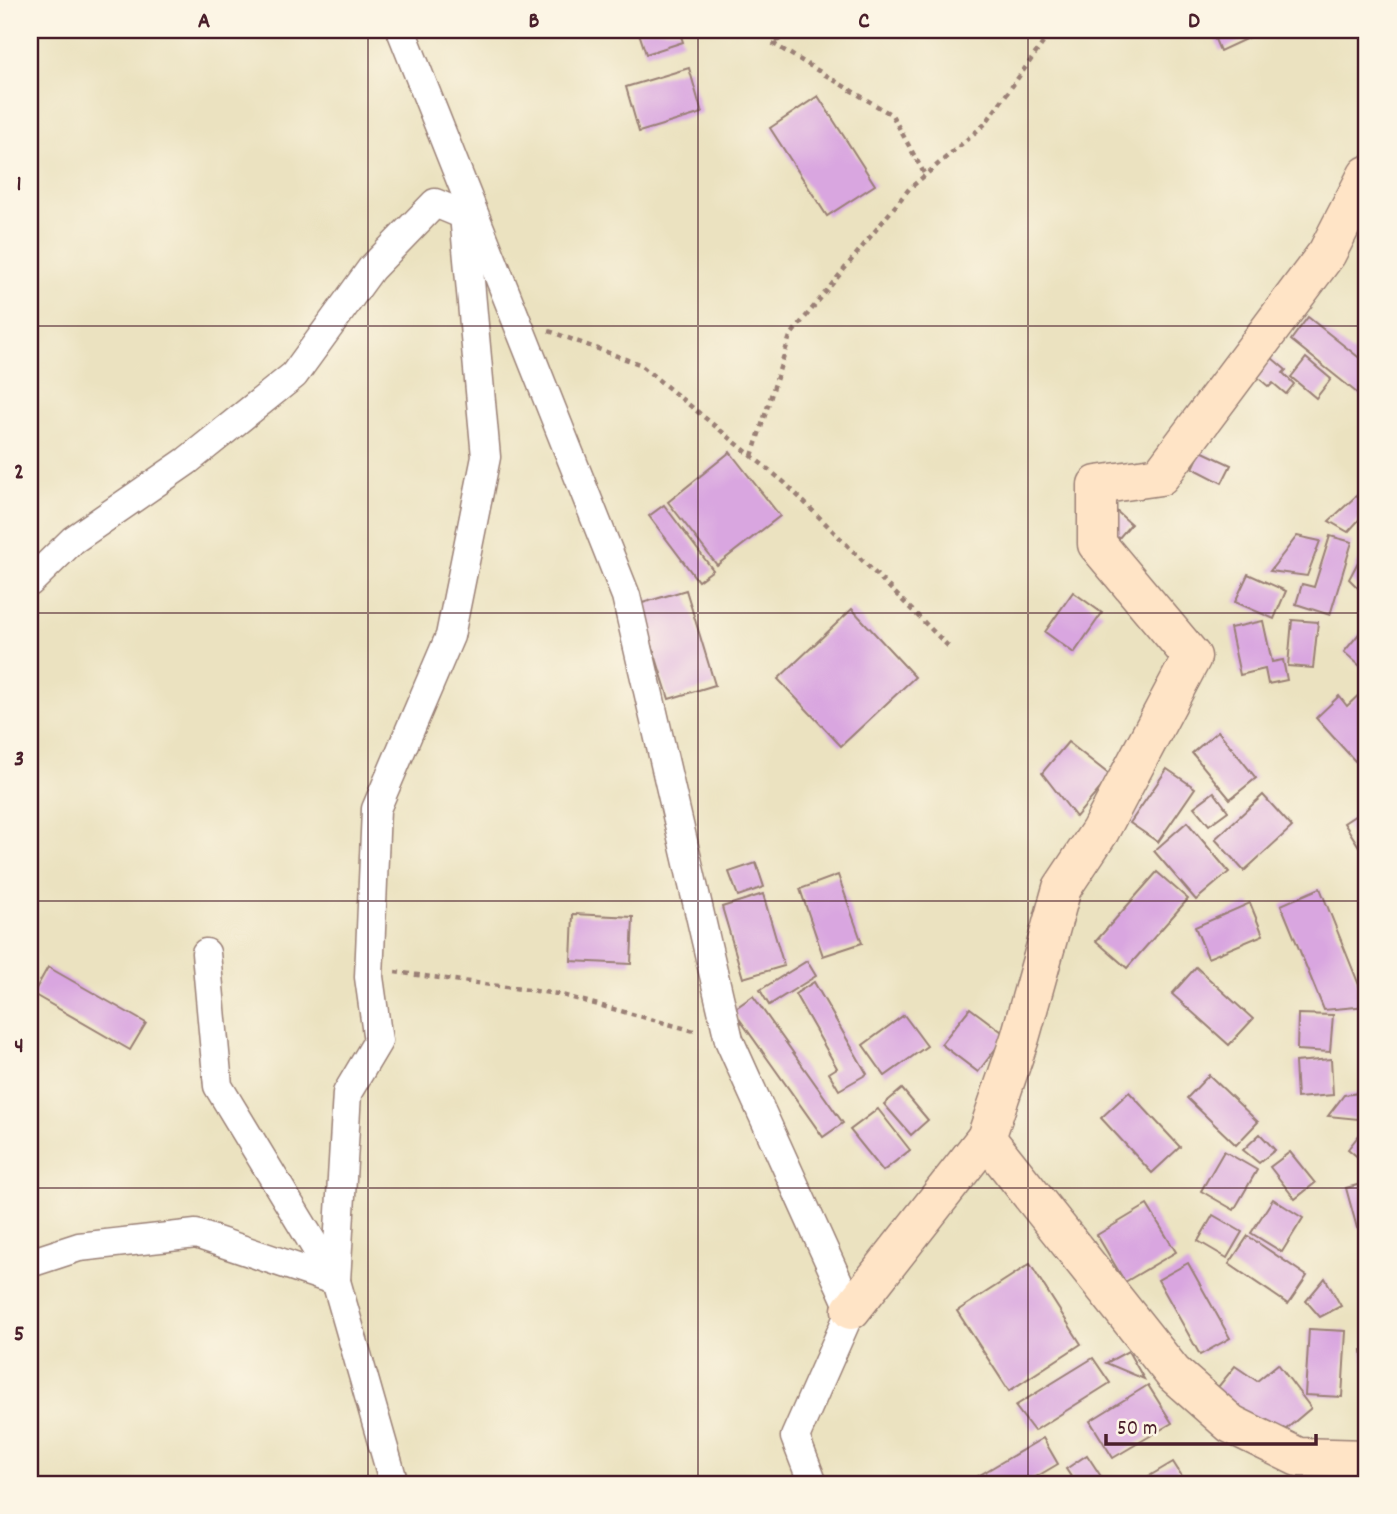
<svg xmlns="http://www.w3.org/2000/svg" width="1397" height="1514" font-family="Dekko,sans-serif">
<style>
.building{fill:#d9a6e0}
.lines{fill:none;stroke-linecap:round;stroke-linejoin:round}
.street-casing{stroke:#9a8076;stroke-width:31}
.secondary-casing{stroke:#9a8076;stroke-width:41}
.path{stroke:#9a8076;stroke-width:4.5;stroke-dasharray:5 5;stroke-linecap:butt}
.street{stroke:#fff;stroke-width:28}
.secondary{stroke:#ffe4c6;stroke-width:38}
.grid{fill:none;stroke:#4a1f2b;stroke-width:2;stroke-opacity:0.55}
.neatline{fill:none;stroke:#4a1f2b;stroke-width:2.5}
.grid-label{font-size:23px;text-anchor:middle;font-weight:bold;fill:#4a1f2b}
</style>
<rect width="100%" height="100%" fill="#fcf5e5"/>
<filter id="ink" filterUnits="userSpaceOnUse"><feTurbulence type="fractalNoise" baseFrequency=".0143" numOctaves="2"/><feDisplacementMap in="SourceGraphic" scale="14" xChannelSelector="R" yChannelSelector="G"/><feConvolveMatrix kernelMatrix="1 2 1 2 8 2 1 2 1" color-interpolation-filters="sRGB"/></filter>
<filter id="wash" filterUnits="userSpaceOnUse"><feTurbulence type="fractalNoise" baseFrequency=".00686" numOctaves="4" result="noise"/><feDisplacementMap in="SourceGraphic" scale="28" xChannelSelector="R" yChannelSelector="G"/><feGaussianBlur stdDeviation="1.57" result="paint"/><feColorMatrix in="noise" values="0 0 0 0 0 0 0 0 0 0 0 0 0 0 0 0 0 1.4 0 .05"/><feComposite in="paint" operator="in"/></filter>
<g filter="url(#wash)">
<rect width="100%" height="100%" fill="#ebe2c0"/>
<g id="blocks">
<g class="building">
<polygon points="638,30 679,30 683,42 646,54"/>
<polygon points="1211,30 1265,30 1220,51"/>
<polygon points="689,68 702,113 639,132 626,87"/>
<polygon points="818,96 875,185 827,216 770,128"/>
<polygon points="1308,317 1367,364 1367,401 1291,340"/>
<polygon points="1272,358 1286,370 1283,373 1294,384 1286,394 1273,383 1269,387 1256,376"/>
<polygon points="1306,358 1331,379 1316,398 1291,377"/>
<polygon points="1201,451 1231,465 1222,483 1193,468"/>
<polygon points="730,452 780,516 717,565 668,502"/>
<polygon points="1367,486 1367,511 1348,532 1329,521"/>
<polygon points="664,505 713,570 698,581 649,516"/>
<polygon points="1113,508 1131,524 1118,539 1100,523"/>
<polygon points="1297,536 1320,541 1307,576 1270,571"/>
<polygon points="1330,536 1352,542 1330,615 1296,604 1302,584 1314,587"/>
<polygon points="1365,549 1367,586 1362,592 1349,579"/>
<polygon points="1248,574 1286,591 1274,619 1235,602"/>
<polygon points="686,590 715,685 669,699 639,604"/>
<polygon points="1073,592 1102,613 1074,653 1045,632"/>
<polygon points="852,609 915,677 841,746 778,679"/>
<polygon points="1292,620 1318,622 1313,668 1288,666"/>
<polygon points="1263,621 1272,662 1283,660 1287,680 1268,684 1265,669 1240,675 1230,628"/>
<polygon points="1367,624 1367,672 1344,652"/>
<polygon points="1363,691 1367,695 1367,749 1355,761 1316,718 1339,696 1347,706"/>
<polygon points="1218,731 1256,778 1230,799 1192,753"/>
<polygon points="1068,742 1111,776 1076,817 1042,773"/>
<polygon points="1167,769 1195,788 1158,842 1130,823"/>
<polygon points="1214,792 1228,811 1209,825 1194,807"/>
<polygon points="1263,795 1292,827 1244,871 1215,839"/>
<polygon points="1367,808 1367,859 1344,823"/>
<polygon points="1187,822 1229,872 1196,900 1154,851"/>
<polygon points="756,863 764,887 738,896 729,872"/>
<polygon points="1157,872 1188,899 1127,968 1096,941"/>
<polygon points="838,875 862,943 823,956 800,889"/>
<polygon points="1320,888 1367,1005 1367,1006 1324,1010 1281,905"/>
<polygon points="763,894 784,966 743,978 722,907"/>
<polygon points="1250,903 1263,935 1208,958 1195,927"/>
<polygon points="573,914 633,917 631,964 571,961"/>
<polygon points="807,961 816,976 769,1005 760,990"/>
<polygon points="48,967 146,1023 130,1050 33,994"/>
<polygon points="1196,967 1253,1019 1229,1045 1172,994"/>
<polygon points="814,982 867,1074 839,1090 829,1073 837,1068 795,994"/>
<polygon points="753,996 843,1123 823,1137 733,1010"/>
<polygon points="970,1008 1006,1035 978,1072 941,1044"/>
<polygon points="1298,1014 1333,1015 1330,1052 1297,1050"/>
<polygon points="904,1015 927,1046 885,1076 863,1045"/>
<polygon points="1331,1059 1333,1095 1297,1098 1295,1062"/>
<polygon points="1209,1075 1258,1122 1236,1145 1187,1098"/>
<polygon points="902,1089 928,1120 911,1135 884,1104"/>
<polygon points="1129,1092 1180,1147 1152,1173 1101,1118"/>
<polygon points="1367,1092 1358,1119 1328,1116 1344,1095"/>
<polygon points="878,1109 910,1150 883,1171 850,1130"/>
<polygon points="1367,1125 1367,1163 1366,1164 1348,1149"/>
<polygon points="1260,1134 1275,1150 1259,1163 1243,1150"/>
<polygon points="1224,1151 1257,1170 1234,1210 1201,1191"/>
<polygon points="1290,1152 1315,1183 1295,1199 1270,1167"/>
<polygon points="1361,1184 1367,1209 1367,1224 1357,1228 1346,1188"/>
<polygon points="1273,1199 1303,1218 1282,1252 1251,1233"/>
<polygon points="1147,1205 1176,1252 1125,1282 1097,1235"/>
<polygon points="1213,1215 1242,1232 1227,1258 1198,1241"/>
<polygon points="1248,1236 1307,1276 1288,1304 1229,1264"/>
<polygon points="1188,1263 1230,1338 1200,1355 1158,1280"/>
<polygon points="1030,1264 1081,1344 1009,1391 957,1311"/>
<polygon points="1325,1278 1341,1306 1320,1317 1306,1301"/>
<polygon points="1309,1329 1346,1331 1342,1397 1305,1395"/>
<polygon points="1367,1349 1367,1376 1366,1376 1362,1350"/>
<polygon points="1128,1351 1144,1379 1106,1363"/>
<polygon points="1093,1358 1110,1383 1034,1431 1015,1406"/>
<polygon points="1278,1364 1311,1408 1278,1436 1214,1392 1235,1366 1257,1381"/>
<polygon points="1148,1385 1172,1423 1113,1458 1090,1421"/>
<polygon points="1043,1438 1058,1464 1024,1484 976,1484 973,1479"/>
<polygon points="1087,1455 1106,1484 1076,1484 1066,1469"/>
<polygon points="1173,1462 1187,1484 1136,1484"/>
</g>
</g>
</g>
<g filter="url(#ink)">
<use href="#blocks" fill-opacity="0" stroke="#9a8076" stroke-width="2"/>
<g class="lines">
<defs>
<g id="street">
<polyline points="401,30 626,596 729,1040 851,1310 795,1437 813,1484"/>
<polyline points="30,582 73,540 187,461 294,375 371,269 435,203 476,220"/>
<polyline points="206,953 218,1086 336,1281"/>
<polyline points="30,1263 79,1247 196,1234 336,1281"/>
<polyline points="394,1484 336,1281 347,1093 378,1041 369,977 376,809 450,636 486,457 464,215"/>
</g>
<g id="secondary">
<polyline points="986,1138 1173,1373 1231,1424 1298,1457 1367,1459"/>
<polyline points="851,1310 986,1138 1020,1038 1062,888 1100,831 1192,657 1097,544 1097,485 1160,476 1327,253 1367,175"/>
</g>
</defs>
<use href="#street" class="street-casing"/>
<use href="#secondary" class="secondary-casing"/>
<g class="path">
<polyline points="798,30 772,43 892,115 925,175"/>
<polyline points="549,331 639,364 785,483 951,649"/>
<polyline points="752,456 790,336 909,189 985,124 1043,43"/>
<polyline points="395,972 558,994 698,1032"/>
</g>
<use href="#street" class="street"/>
<use href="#secondary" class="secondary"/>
</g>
</g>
<path class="grid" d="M368,30V1484M698,30V1484M1028,30V1484M30,326H1367M30,613H1367M30,901H1367M30,1188H1367"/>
<rect width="1397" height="1514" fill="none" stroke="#fcf5e5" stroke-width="77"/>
<path d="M1106 1434v10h210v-10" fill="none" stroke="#4a1f2b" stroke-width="3.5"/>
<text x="1117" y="1434" font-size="21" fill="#4a1f2b" stroke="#fcf5e5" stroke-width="5" paint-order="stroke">50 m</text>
<rect x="38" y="38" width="1320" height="1438" class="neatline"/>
<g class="grid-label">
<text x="204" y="27">A</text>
<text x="534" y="27">B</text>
<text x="864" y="27">C</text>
<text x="1194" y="27">D</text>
<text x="19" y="190">1</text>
<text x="19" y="478">2</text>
<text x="19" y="765">3</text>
<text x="19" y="1052">4</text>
<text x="19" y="1340">5</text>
</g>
</svg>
